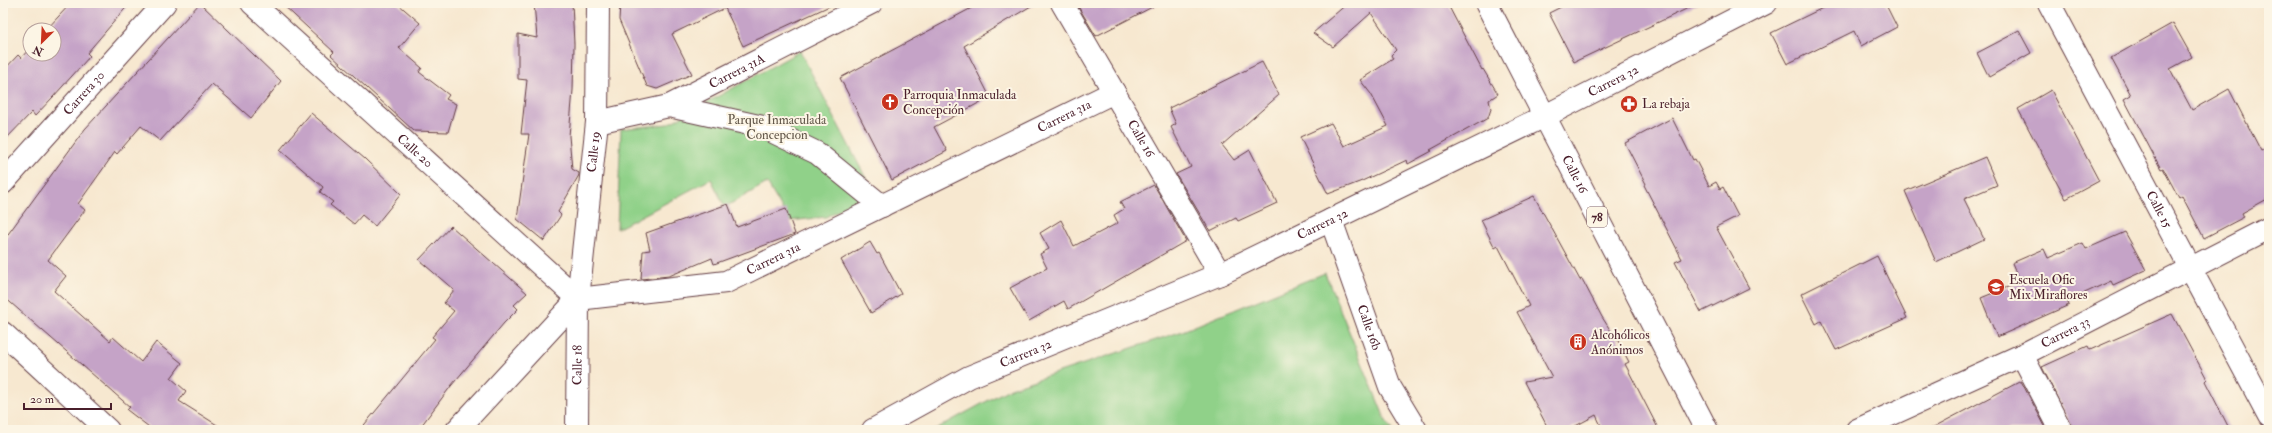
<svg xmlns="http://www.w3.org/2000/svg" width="2272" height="433" font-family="'IM FELL Double Pica',serif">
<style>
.green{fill:#90d189;stroke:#6d785a}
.building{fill:#c5a3c7}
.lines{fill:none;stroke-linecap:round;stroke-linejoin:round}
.minor-casing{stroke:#643d44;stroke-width:24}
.trunk-casing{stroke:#643d44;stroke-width:24}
.minor{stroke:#fff;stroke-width:22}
.trunk{stroke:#fff;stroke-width:22}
.labels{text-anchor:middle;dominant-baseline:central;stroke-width:4;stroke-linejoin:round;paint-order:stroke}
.shield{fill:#fcf5e5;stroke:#7f5f63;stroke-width:1}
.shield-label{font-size:12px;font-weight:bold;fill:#4a1f2b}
.street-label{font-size:13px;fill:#4a1f2b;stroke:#fcf5e5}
.poi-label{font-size:13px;fill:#4a1f2b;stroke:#fcf5e5;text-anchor:start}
.park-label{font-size:13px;fill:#5f5447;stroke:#fcf5e5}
</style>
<rect width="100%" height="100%" fill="#fcf5e5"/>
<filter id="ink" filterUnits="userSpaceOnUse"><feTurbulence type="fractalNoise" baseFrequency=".025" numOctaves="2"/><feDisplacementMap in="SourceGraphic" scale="8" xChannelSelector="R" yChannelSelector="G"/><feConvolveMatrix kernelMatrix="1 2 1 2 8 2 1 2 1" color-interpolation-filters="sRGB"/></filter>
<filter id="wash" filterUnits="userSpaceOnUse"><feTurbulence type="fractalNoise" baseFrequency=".012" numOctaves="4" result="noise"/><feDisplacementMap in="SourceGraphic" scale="16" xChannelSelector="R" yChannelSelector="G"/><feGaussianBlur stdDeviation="0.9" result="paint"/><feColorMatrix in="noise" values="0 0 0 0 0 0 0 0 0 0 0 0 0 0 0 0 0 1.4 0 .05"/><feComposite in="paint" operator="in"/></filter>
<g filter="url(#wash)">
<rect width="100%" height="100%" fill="#f7e8d0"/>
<g class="green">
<polygon points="800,51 873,192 826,217 789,221 767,183 725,207 711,179 617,229 621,129 668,124"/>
<polygon points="1325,273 1386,421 1393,430 934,430 1011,388 1180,332"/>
</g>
<g id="blocks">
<g class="building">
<polygon points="71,3 130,3 87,53 90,56 53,97 35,116 32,112 3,142 3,71 18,55 21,58 30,48 30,54 54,54 54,30 46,30"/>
<polygon points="200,3 281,81 251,118 212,84 160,141 141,126 117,154 115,152 78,204 85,210 48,260 66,276 54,291 110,341 113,337 141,362 156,342 182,363 171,378 186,391 179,401 225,430 153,430 127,410 130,407 3,296 3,241 85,129"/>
<polygon points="281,3 397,3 420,23 399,48 422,68 419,72 449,95 446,99 456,104 448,132 414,131 331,55 334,52"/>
<polygon points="534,3 572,3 574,44 573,90 569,136 572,169 579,173 579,175 558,212 561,215 544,241 517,219 529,134 521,134 527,80 518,79 518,34 537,38"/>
<polygon points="620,3 836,3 743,46 725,8 672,34 692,74 657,89 647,86 619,20"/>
<polygon points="981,3 1036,3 964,46 990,97 934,127 947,151 892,180 840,78"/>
<polygon points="1076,3 1160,3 1096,36"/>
<polygon points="1348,3 1447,3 1482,70 1483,69 1498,94 1489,100 1491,109 1488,118 1430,150 1432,151 1408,164 1407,160 1362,181 1328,194 1300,137 1331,123 1344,146 1388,126 1371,94 1360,80 1393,59 1391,55 1396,50 1371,13 1333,47 1313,33"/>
<polygon points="1569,3 1699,3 1574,62 1549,13"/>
<polygon points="1833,3 1885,3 1897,27 1861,46 1854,31 1787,64 1771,33"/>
<polygon points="2173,23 2192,57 2170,69 2192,110 2229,89 2261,151 2269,147 2269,198 2242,213 2244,217 2204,238 2182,196 2179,198 2163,168 2161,169 2124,99 2131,95 2111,58"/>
<polygon points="2019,31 2031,53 1989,77 1977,53"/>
<polygon points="1262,62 1279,95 1222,145 1234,160 1250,150 1277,203 1238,221 1236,218 1210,231 1176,174 1191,167 1171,127 1176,124 1169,108"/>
<polygon points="2051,90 2099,181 2066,199 2018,109"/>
<polygon points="311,113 365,159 401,194 375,226 362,215 354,224 330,205 333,202 320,192 323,187 280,150"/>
<polygon points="1672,118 1693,160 1695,159 1709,186 1716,182 1720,189 1723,187 1738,216 1716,227 1749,288 1701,312 1675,262 1682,259 1644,185 1646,184 1625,143"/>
<polygon points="1985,157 1997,185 1964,199 1984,239 1936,262 1905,191"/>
<polygon points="1154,185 1186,241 1068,309 1064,301 1029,321 1010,288 1047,268 1040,254 1049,249 1040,233 1061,220 1074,246 1118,223 1114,215 1124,209 1120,202"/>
<polygon points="1534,196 1580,280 1582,279 1602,317 1614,336 1615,335 1629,362 1625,364 1659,430 1603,430 1596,415 1568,430 1549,430 1524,382 1552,377 1517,312 1529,306 1498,246 1495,248 1481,220"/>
<polygon points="728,204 737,227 786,209 795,234 714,264 712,258 669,276 641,279 643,251 650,250 646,233"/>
<polygon points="451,226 527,293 514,305 518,309 504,323 451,386 418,430 360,430 435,339 432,337 454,311 444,303 454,290 419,260"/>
<polygon points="2125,232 2146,270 2113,285 2111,281 2067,301 2069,305 1997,337 1981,298 2020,282 2012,263 2044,249 2048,258 2083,243 2086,249"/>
<polygon points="870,242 877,254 879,253 901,294 871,313 841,260"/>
<polygon points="1877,256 1907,318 1836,350 1821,321 1816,324 1801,294"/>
<polygon points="2172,314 2207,379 2205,381 2230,430 2073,430 2042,367 2088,346 2090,350"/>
<polygon points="2021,381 2047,430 1928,430 1998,393"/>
</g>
</g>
</g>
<g filter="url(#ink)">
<use href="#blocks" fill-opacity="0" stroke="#643d44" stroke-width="1"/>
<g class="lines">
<defs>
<g id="minor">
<path id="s1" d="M252,3L578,299"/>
<path id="s2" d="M1062,3L1220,274"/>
<path id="s3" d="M2049,3L2269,416"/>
<polyline points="669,106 763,127 817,153 882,206"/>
<path id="s4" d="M597,122L669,106L871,3"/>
<path id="s5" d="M3,183L165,3"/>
<path id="s6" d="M1331,220L1390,387L1416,430"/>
<polyline points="3,333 108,430"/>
<polyline points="2022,355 2061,430"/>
<path id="s7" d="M457,430L578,299L726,282L1114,92"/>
<path id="s8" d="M577,430L578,299L597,122L598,3"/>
<path id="s9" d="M873,430L969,377L1220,274L1545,116L1766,3"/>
<path id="s10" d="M1857,430L2022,355L2269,228"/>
</g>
<g id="trunk">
<path id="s11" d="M1486,3L1707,430"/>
</g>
</defs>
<use href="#minor" class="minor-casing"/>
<use href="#trunk" class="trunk-casing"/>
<use href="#minor" class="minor"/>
<use href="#trunk" class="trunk"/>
</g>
</g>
<defs>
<symbol id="church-disc" viewBox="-11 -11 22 22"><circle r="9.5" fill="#c8321e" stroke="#fcf5e5"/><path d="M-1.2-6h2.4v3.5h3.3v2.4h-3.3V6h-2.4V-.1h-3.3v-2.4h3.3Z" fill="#fff"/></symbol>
<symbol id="pharmacy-disc" viewBox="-11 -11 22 22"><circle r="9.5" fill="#c8321e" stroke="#fcf5e5"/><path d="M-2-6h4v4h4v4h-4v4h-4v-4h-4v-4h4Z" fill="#fff"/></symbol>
<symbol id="school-disc" viewBox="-11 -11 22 22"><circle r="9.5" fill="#c8321e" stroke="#fcf5e5"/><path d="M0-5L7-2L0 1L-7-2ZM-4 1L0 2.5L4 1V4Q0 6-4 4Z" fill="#fff"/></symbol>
<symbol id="building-disc" viewBox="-11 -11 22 22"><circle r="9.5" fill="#c8321e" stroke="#fcf5e5"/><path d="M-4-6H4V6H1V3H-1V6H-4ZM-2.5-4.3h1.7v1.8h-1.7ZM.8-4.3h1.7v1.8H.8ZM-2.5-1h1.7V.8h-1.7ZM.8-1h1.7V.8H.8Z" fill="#fff"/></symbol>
</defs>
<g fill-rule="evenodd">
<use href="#church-disc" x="880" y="92" width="20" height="20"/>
<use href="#pharmacy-disc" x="1619" y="94" width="20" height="20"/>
<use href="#school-disc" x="1986" y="277" width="20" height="20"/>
<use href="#building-disc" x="1568" y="332" width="20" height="20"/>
</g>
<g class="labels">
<rect class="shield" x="1587" y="207" width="20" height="20" rx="3"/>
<g class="shield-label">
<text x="1597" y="217">78</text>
</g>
<g class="street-label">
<text stroke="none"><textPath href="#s4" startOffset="150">Carrera 31A</textPath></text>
<text stroke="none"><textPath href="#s9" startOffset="819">Carrera 32</textPath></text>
<text stroke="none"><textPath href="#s5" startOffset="121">Carrera 30</textPath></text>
<text stroke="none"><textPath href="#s7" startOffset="704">Carrera 31a</textPath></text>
<text stroke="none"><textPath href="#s2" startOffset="157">Calle 16</textPath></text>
<text stroke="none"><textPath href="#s1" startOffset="220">Calle 20</textPath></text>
<text stroke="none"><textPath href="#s8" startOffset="279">Calle 19</textPath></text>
<text stroke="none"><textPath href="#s11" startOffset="193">Calle 16</textPath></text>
<text stroke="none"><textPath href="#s3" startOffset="234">Calle 15</textPath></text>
<text stroke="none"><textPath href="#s9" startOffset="495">Carrera 32</textPath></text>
<text stroke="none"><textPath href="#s7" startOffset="380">Carrera 31a</textPath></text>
<text stroke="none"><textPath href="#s6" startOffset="114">Calle 16b</textPath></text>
<text stroke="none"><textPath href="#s10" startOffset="230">Carrera 33</textPath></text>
<text stroke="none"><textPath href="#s9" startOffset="171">Carrera 32</textPath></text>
<text stroke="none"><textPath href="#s8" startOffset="65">Calle 18</textPath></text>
</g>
<g class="poi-label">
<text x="903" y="95">Parroquia Inmaculada<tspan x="903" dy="15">Concepción</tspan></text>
<text x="1642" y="104">La rebaja</text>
<text x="2009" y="280">Escuela Ofic<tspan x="2009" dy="15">Mix Miraflores</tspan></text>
<text x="1591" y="335">Alcohólicos<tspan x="1591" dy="15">Anónimos</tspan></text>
</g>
<g class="park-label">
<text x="777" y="120">Parque Inmaculada<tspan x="777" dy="15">Concepcion</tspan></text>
</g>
</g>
<rect width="2272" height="433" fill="none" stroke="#fcf5e5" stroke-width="16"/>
<g transform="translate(42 42) rotate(204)"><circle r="19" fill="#fcf5e5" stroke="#b59f9b"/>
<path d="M0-3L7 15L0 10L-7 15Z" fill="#c8321e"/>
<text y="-6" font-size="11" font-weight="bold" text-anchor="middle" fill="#4a1f2b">N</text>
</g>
<path d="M24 403v6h87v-6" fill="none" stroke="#4a1f2b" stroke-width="2"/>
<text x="30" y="403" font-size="12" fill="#4a1f2b" stroke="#fcf5e5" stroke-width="3" paint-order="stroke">20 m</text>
</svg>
